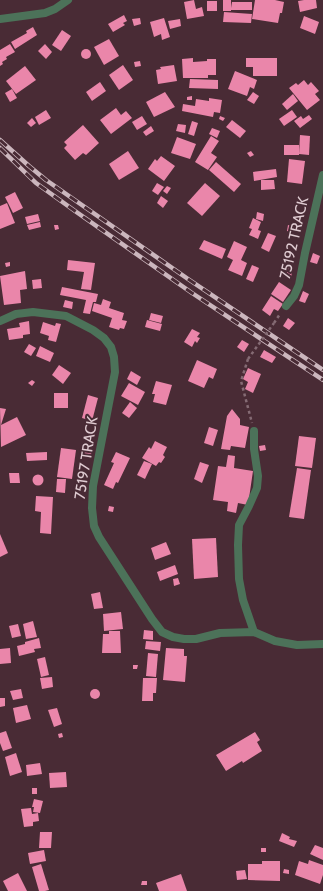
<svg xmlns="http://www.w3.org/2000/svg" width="323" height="891" font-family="Cabin,sans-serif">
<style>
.building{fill:#ea86aa}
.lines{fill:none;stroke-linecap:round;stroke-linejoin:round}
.path{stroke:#856b74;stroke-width:2.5;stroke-dasharray:3 3;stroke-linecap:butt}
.minor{stroke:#4c7259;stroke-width:8}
.rail-casing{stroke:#cbb6bd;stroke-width:4.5}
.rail{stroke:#492b35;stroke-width:3;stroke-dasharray:9;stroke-linecap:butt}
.path-bridge{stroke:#856b74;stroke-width:2.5;stroke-dasharray:3 3;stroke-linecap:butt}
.labels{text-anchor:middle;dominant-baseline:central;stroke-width:4;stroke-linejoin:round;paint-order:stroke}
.street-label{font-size:15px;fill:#e0ccd2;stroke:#492b35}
</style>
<rect width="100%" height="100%" fill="#492b35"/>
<g class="building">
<polygon points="194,0 196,9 202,7 204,16 187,19 184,2"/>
<polygon points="223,0 231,0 231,8 232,2 252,2 252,10 231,10 231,11 223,11"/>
<polygon points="255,0 275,0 284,2 282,13 280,13 278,23 252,19"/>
<polygon points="304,0 316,0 317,8 300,12 298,1"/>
<rect x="207" y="1" width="10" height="10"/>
<polygon points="224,12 252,14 251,23 223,22"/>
<polygon points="124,15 127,21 123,23 125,25 113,32 108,24"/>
<polygon points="304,16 319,22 315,34 300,28"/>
<polygon points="140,18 141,24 134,26 132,19"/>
<polygon points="164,18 170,37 162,40 161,34 154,37 150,22"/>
<polygon points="180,19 181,26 170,29 168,21"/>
<polygon points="33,27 37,35 15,49 11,42 27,33 26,31"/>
<polygon points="62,30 71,36 61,51 52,45"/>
<polygon points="109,39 119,56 104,65 94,47"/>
<polygon points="10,44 15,52 6,57 7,59 2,62 3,64 0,66 0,50"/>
<polygon points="45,44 52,52 46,59 38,51"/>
<circle cx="86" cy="54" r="5"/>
<polygon points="193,58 193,62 207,61 207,59 216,59 216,75 208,75 208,78 183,78 182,59"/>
<polygon points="246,58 277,58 277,76 253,76 253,67 246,67"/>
<polygon points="140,61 141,66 135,67 134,62"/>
<polygon points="123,65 133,80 119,90 109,75"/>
<polygon points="174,65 177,81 158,84 156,70 161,69 160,67"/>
<polygon points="25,66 36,80 16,94 6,81"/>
<polygon points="235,71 257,80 254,89 250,87 247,96 228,89"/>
<polygon points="190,79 218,80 218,89 189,88"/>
<polygon points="304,80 308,85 311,82 319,91 315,94 320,100 307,110 289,88 296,83 298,85"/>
<polygon points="100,82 106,91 92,101 86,92"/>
<polygon points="12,89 17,98 10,102 5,93"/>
<polygon points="165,92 175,107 154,117 146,102"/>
<polygon points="253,92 259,96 254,104 247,100"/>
<polygon points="293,94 298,101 287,110 282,104"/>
<polygon points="192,96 192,100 187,100 187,97"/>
<polygon points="209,98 222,100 220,113 214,112 213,117 182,111 183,104 195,106 196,99 209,101"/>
<polygon points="116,108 121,115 126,111 132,118 111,134 100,120"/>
<polygon points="46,110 51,118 39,125 35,117"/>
<polygon points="292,110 297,117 284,126 279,119"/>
<polygon points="309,115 312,119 300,128 294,121 301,116 303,119"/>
<polygon points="142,116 147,124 137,130 132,122"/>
<polygon points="220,116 225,118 223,121 219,119"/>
<polygon points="32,118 36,123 31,127 27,123"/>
<polygon points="232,120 246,131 240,138 226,127"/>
<polygon points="192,121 198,123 194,136 188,134"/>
<polygon points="178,124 186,125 185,133 176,131"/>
<polygon points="83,125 99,143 86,155 83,153 75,160 64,148 67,145 64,142"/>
<polygon points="151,126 154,131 146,136 143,132"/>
<polygon points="212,128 220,131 217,138 209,134"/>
<polygon points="300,135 310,136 309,155 299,154"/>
<polygon points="211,136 219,141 211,153 217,157 208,170 195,162"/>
<polygon points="177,137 196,144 190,159 171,153"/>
<rect x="284" y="145" width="15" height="10"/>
<polygon points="128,151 139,168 119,180 109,164"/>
<polygon points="251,151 254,155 250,157 247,153"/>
<polygon points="161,156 175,166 164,181 148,169 155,159 157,161"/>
<polygon points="289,159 305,161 302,184 287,182"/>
<polygon points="216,162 241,184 234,192 209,170"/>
<polygon points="276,169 277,177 254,181 253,172"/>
<polygon points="261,180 274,180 275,189 261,190"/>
<polygon points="157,183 164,187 158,195 152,191"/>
<polygon points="205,183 220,196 202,216 187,203"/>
<polygon points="167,186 171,188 167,194 163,191"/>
<polygon points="15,192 23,208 13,213 5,197"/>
<polygon points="161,196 168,201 163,208 157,203"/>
<polygon points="7,203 15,223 0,229 0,206"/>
<polygon points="257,212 264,214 263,221 256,219"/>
<polygon points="38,214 40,221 27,224 25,217"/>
<polygon points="253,218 261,222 258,230 261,231 258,239 249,235 252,229 249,228"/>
<polygon points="40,222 41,227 29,230 27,225"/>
<polygon points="54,225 58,225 59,229 55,230"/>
<polygon points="288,225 292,226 291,232 287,231"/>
<polygon points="268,233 276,236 269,252 261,248"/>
<polygon points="204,240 226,249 222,259 199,249"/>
<polygon points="234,241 247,247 241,260 247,263 242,276 228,270 233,260 227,257"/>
<polygon points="313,253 320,256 317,264 310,262"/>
<polygon points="68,260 95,263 91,290 81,289 84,272 67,270"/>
<polygon points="10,262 10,266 6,267 5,263"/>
<polygon points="288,264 293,265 291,278 285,277"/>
<polygon points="252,265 259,268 253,282 246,279"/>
<polygon points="25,271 27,289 20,290 21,303 4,305 0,276"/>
<polygon points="41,279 42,288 33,289 32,280"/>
<polygon points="279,282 291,290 283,302 271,294"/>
<polygon points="62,287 98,294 96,302 93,302 90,314 83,313 86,300 60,295"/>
<polygon points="303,291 309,294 305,303 299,301"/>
<polygon points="271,296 283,304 278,311 274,309 270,316 262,310"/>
<polygon points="103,299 111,302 109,308 124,313 122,320 127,321 124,329 120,328 119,330 109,327 112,318 92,311 94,303 101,305"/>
<polygon points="65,300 73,302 72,309 63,307"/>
<polygon points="151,313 163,316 161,323 149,320"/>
<polygon points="288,318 295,323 289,330 283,326"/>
<polygon points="147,320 162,324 160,331 145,327"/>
<polygon points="29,321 30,334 23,335 23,338 9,340 7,329 20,327 19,323"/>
<polygon points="43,322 55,326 56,323 61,324 56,342 48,340 49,336 40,333"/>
<polygon points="192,329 200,333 197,337 200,338 197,343 195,341 192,347 184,342"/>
<polygon points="242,340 249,344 244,352 237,347"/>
<polygon points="29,344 36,348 31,356 24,352"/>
<polygon points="40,346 54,353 50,362 36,356"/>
<polygon points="264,350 276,357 272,363 260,357"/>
<polygon points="197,360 217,369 213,379 209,377 204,388 188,381"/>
<polygon points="59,365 71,373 63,384 52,375"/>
<polygon points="248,368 261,374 253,393 245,389 248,382 243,379"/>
<polygon points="131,371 141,377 137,385 127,379"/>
<polygon points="32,380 35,382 32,386 28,383"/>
<polygon points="156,381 172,385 166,405 153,402 155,394 152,394"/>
<polygon points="129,383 145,392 138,405 121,396"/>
<rect x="54" y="393" width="14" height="15"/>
<polygon points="88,395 98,398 92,421 82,418"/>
<polygon points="130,402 137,408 129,418 122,413"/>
<polygon points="0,408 6,409 1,425 17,417 26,435 1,447"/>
<polygon points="232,409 240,419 240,425 249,427 245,448 231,446 230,450 221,449 227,416"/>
<polygon points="209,427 218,430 213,446 204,443"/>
<polygon points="299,436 316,438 312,468 295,466"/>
<polygon points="155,441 167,447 163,455 165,457 161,463 159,462 156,466 142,458 149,447 151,449"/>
<polygon points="85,442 93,443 91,455 83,453"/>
<polygon points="265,445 266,450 260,451 259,446"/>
<polygon points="61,448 76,450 72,479 57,477"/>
<polygon points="47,452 47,460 27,461 26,453"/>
<polygon points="116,452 130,458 118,483 116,482 113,489 104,485 114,463 111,462"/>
<polygon points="228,455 235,456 234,468 253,471 248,505 238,503 236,513 227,511 228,502 213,500 218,466 226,467"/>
<polygon points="144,461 152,464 145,479 137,475"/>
<polygon points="200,462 209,465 202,483 194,479"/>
<polygon points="297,468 311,470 304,519 289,517"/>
<polygon points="9,473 19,473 20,483 10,483"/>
<circle cx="38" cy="480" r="5.5"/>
<polygon points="57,479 66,479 65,493 56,492"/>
<polygon points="36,496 53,497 51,534 40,533 41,512 35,511"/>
<polygon points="109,506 114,507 113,512 108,511"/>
<polygon points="0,534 8,553 0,557"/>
<polygon points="216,538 218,577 194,579 192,539"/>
<polygon points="166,542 171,554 155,560 151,548"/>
<polygon points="175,565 178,574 160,581 157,572"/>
<polygon points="178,578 180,584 174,586 173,579"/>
<polygon points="100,592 103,608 94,609 91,594"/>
<polygon points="121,612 123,629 104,631 103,614"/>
<polygon points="33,621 37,637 26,639 23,624"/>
<polygon points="18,624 21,636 12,638 9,626"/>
<polygon points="144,630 153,631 153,640 143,639"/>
<polygon points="109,631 120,631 121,653 102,653 103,634 109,634"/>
<polygon points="39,638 41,648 34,649 35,652 19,656 17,646 25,644 25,642"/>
<polygon points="146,641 161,642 160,651 145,649"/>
<polygon points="10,648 11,663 0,664 0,649"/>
<polygon points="166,648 184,649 184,656 187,656 185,682 163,680"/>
<polygon points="148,653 158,654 156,677 146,676"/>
<polygon points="45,657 49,675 41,677 37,659"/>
<polygon points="133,665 138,665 137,669 133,669"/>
<polygon points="52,677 53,687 42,689 40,678"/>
<polygon points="143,678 157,678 156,693 153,693 153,701 142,701"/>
<circle cx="95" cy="694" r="5"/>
<polygon points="21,689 23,698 13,700 10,691"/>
<polygon points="0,698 5,698 5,706 0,707"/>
<polygon points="27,705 31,719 16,723 13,708"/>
<polygon points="57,708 62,724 54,727 48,710"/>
<polygon points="6,731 12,748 3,751 0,743 0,733"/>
<polygon points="255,732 260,740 257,742 262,751 243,763 242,761 226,771 216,755"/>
<polygon points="62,733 63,737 59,738 58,734"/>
<polygon points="16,753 22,772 10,776 5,757"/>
<polygon points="40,763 42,774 27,776 26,765"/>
<polygon points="66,772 67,787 50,788 49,773"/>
<rect x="32" y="788" width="5" height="6"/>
<polygon points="34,799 43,801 40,813 33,812 34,807 32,807"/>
<polygon points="31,808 32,814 38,813 39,821 33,822 33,826 24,827 21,809"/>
<polygon points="40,832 52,832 51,848 39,848"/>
<polygon points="282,833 290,837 289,839 297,841 294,847 279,841"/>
<polygon points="315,845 323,848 323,860 310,854"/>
<rect x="261" y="848" width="5" height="4"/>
<polygon points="44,850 46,861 30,864 28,853"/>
<polygon points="309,860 323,865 323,875 320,884 295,875 299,861 308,864"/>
<polygon points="262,861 280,861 280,881 248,880 248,864 262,864"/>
<polygon points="41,864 49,890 45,891 39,891 32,867"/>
<polygon points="284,869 289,870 289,874 283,873"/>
<polygon points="245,870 247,879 237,880 236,871"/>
<polygon points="18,873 27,891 8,891 3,881"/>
<polygon points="181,874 187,891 159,891 156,883"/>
<polygon points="142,881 147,881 147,885 141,885"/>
</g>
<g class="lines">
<g class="path">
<polyline points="274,323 280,314"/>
<polyline points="248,359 241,381 252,423"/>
</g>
<g class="minor">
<polyline points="0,19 45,13 55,9 68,0"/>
<polyline points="286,306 294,296 299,285 305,253 323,175"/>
<polyline points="0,321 16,314 33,312 66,316 93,330 104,338 111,347 114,357 115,372 93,486 92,508 94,526 99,537 152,619 162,632 173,637 184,639 196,639 220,633 254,632 275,641 297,645 323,644"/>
<polyline points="254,632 243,600 239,579 238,545 239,525 249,506 257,488 258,476 254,449 254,431"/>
</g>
<defs>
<g id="rail">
<polyline points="0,140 29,166 46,180 188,279 323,370"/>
<polyline points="0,148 36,183 75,211 192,293 323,380"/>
</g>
</defs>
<use href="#rail" class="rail-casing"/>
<use href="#rail" class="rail"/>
<polyline class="path-bridge" points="248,359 274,323"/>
</g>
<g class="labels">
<g class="street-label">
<text transform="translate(294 238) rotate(-77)">75192 TRACK</text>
<text transform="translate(86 458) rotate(-81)">75197 TRACK</text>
</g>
</g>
</svg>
